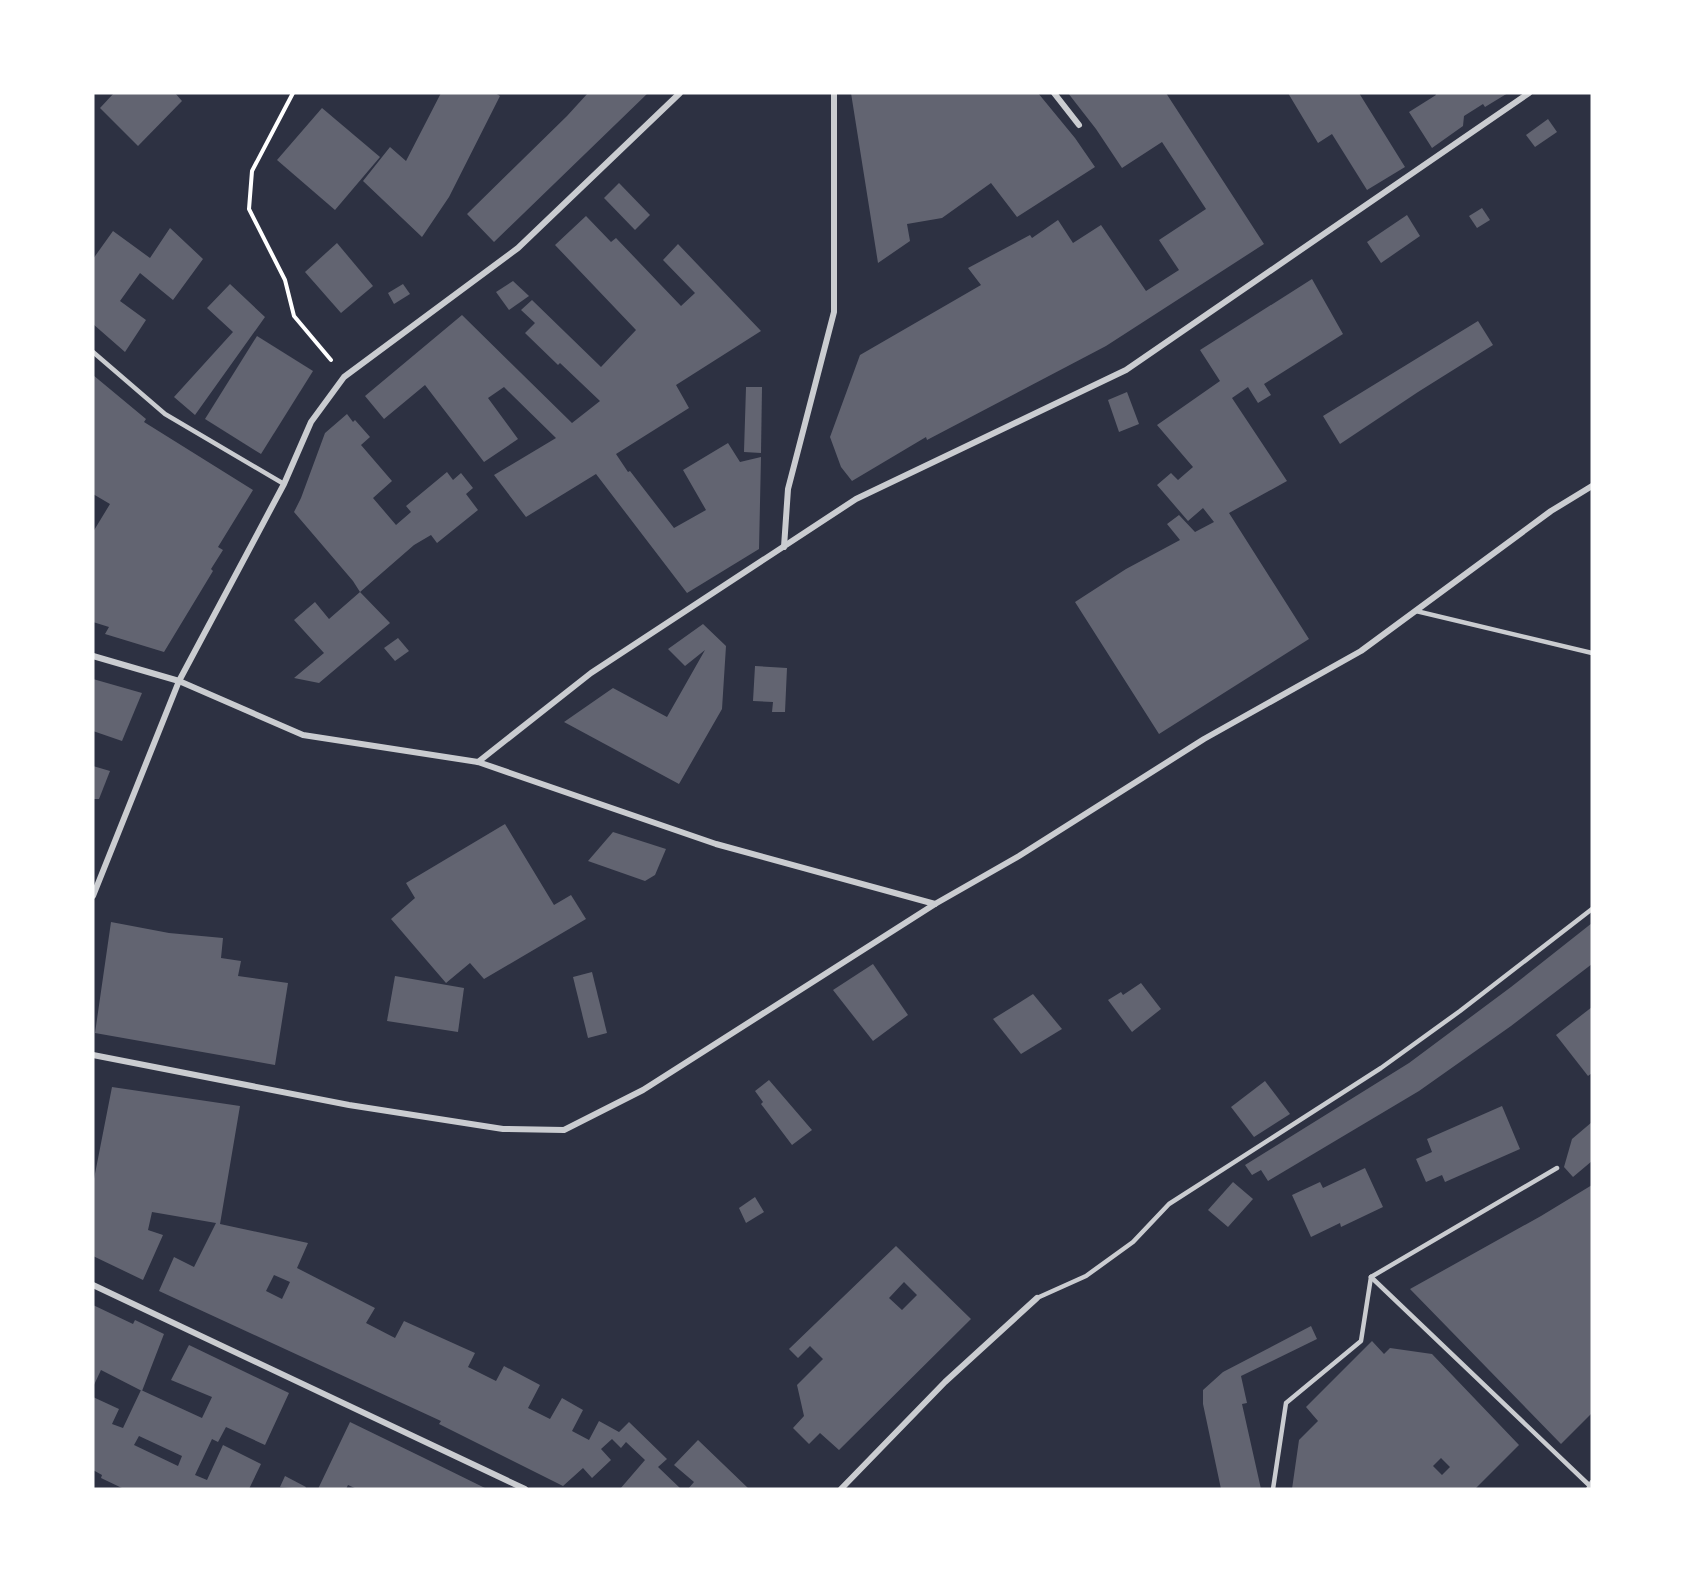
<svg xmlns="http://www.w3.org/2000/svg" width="1685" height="1582" font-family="Commissioner,sans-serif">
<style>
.building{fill:#626471;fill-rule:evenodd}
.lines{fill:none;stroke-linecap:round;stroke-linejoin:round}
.path{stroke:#fff;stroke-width:4}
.service{stroke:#caccd0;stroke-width:4.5}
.minor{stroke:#caccd0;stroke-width:6}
</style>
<rect width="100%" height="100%" fill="#2d3142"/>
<g class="building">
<polygon points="114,93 175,93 182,101 138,146 100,108"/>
<polygon points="441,93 495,93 500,96 449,197 422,237 363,181 390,147 406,161"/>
<polygon points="588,93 648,93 494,242 467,214 567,116"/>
<polygon points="851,93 1038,93 1075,138 1095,167 1017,217 991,183 942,218 907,224 910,241 878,263"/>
<polygon points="1068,93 1166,93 1264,244 1106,346 927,440 926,437 852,481 841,467 830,437 860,355 981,285 968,268 1030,235 1032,238 1058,220 1073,243 1101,225 1146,291 1179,270 1159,240 1206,209 1162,142 1122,168 1096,129"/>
<polygon points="1288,93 1359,93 1405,167 1367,190 1332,134 1318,143"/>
<polygon points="1435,93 1508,93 1485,107 1483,104 1464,116 1463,126 1432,148 1409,112 1436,95"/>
<polygon points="322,108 380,157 335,210 277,160"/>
<polygon points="1548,119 1557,132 1535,147 1526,135"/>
<polygon points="619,183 650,215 635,230 604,198"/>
<polygon points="1482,208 1490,220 1477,228 1469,216"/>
<polygon points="1407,215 1420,236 1381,263 1367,242"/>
<polygon points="586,216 611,242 616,238 681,306 695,293 663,260 678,244 761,331 676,385 689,408 616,454 628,472 630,471 674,528 706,510 683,470 728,443 740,462 761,457 759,549 687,593 596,474 526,517 494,475 556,438 504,387 488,398 518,439 484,462 425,385 384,419 365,396 462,315 572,423 600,401 560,363 558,365 525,333 535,323 521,310 532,300 601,367 636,330 555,245"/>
<polygon points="170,228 203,259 173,300 140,273 120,301 146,320 125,352 93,324 93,259 113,231 150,258"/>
<polygon points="337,243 373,286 341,313 305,272"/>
<polygon points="1312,279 1343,334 1264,384 1271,395 1258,403 1248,387 1232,398 1287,481 1229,513 1309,639 1159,734 1075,602 1126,569 1180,540 1167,524 1179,515 1195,532 1214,522 1203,508 1188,521 1157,485 1171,473 1178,480 1193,467 1157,425 1220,381 1200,350"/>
<polygon points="513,281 529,296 509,310 496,292"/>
<polygon points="230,284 265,317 195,415 174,397 233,332 207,308"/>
<polygon points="403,284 410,294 394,304 388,293"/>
<polygon points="1478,321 1493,345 1418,392 1340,444 1323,416"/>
<polygon points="257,336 313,371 261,454 205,419"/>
<polygon points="93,375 146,419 144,422 253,490 218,547 223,550 211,569 213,571 164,652 105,634 109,627 93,622 93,532 110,504 93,494"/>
<polygon points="746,387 762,387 761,453 744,452"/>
<polygon points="1127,392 1139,424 1119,432 1108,400"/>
<polygon points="347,414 353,422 355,420 370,437 361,445 392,481 373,498 396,525 411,512 406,506 447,472 453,480 461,473 473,488 466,494 478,510 437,543 431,535 414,545 360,592 390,623 319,683 294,678 324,653 294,620 315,602 329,619 360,592 353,581 294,512 301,498 325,433"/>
<polygon points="703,624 726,646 722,709 679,784 564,722 613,688 667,717 705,650 685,666 668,649"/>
<polygon points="398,638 409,651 395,661 384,648"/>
<polygon points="755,666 787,668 785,712 772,712 773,702 753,701"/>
<polygon points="93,679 142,693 122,741 93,731"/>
<polygon points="93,766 110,771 99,799 93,799"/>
<polygon points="505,824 554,905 571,895 586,919 484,979 470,963 446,983 391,919 415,898 406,883"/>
<polygon points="613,832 666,849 655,875 645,881 588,861"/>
<polygon points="111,922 169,933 223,938 221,958 241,961 238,976 288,983 275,1065 95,1033"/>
<polygon points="1592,923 1592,964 1511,1026 1419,1091 1268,1181 1261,1170 1252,1175 1245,1165 1409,1063 1511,987"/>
<polygon points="873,964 908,1015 873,1041 833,990"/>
<polygon points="592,972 607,1033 588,1038 573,977"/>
<polygon points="395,976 464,988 458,1032 387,1021"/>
<polygon points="1141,983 1161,1009 1132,1032 1108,1000 1121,992 1123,995"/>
<polygon points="1033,994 1062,1029 1021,1054 993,1019"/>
<polygon points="1592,1007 1592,1073 1588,1076 1556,1035"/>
<polygon points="769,1080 812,1130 792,1145 761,1104 763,1102 755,1091"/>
<polygon points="1265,1081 1290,1114 1254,1137 1231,1107"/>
<path d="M112,1087L240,1106L220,1224L308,1243L297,1268L375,1308L366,1323L395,1338L404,1321L475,1353L468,1367L496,1381L504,1366L540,1385L528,1408L550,1419L562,1398L583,1410L572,1431L589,1440L599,1421L619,1432L629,1422L667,1459L658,1467L681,1489H620L645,1460L626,1442L621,1448L612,1439L601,1449L611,1460L592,1478L583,1468L563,1486L439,1424L441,1421L159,1291L174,1257L194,1267L216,1223L152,1212L148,1230L163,1235L143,1280L93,1256V1184ZM274,1275L290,1282L282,1299L266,1291Z"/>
<polygon points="1502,1106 1520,1149 1445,1182 1442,1175 1426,1182 1416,1159 1432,1152 1427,1139"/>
<polygon points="1592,1122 1592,1161 1573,1177 1564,1167 1572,1139"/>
<polygon points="1365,1168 1383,1207 1341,1227 1340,1223 1311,1237 1292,1195 1320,1182 1323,1188"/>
<polygon points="1233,1182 1253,1199 1228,1227 1208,1210"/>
<polygon points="1592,1185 1592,1413 1561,1444 1410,1289 1541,1216"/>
<polygon points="755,1197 764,1212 746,1223 739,1208"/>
<path d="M896,1246L971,1319L839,1450L820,1433L809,1444L793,1428L804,1416L797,1385L823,1359L810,1346L798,1358L789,1349ZM904,1282L917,1295L902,1310L889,1298Z"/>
<polygon points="93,1305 133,1324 135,1320 164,1334 142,1391 101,1370 93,1387"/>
<polygon points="1311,1326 1317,1339 1241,1376 1247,1403 1242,1404 1261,1489 1221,1489 1203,1404 1203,1390 1223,1372"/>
<path d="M1372,1341L1384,1354L1390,1348L1432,1354L1519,1445L1475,1489H1292L1299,1440L1318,1421L1306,1407ZM1441,1458L1450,1467L1442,1475L1433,1466Z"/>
<path d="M189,1345L289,1393L265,1445L226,1427L218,1442L212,1439L195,1475L207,1480L223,1445L261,1464L249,1489H124L101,1478L102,1475L93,1470V1397L119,1409L112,1424L123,1428L141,1390L202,1418L212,1397L171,1380ZM139,1436L182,1456L178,1466L134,1445Z"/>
<polygon points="350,1422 422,1457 487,1489 357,1489 348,1485 346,1489 318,1489"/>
<polygon points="698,1440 749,1489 688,1489 694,1482 674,1465"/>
<polygon points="285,1476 306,1487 305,1489 280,1487"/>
</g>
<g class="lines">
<polyline class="path" points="293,93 252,171 249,209 285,280 294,316 331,360"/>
<g class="service">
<polyline points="93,352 165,414 284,484"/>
<polyline points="1416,611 1592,653"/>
<polyline points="1371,1277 1590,1486"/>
<polyline points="1371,1277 1557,1168"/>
<polyline points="1037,1298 1086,1276 1133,1242 1169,1204 1381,1068 1460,1011 1592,909"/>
<polyline points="1273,1489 1286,1403 1361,1341 1371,1277"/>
</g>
<g class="minor">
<polyline points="1054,93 1079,125"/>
<polyline points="784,547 788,489 834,312 834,93"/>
<polyline points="93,656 179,681 303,735 478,762 716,844 935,904"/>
<polyline points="478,762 591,673 856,499 1126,370 1529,93"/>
<polyline points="93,896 179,681 284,484 311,422 344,377 518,248 680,93"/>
<polyline points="93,1055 349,1105 503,1129 564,1130 643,1090 935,904 1019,856 1204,739 1361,651 1551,511 1592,486"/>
<polyline points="93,1285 525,1489"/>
<polyline points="841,1489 945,1382 1037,1298"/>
<polyline points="1589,1489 1592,1483"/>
</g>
</g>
<rect width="1685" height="1582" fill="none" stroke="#ffffff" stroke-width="189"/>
</svg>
